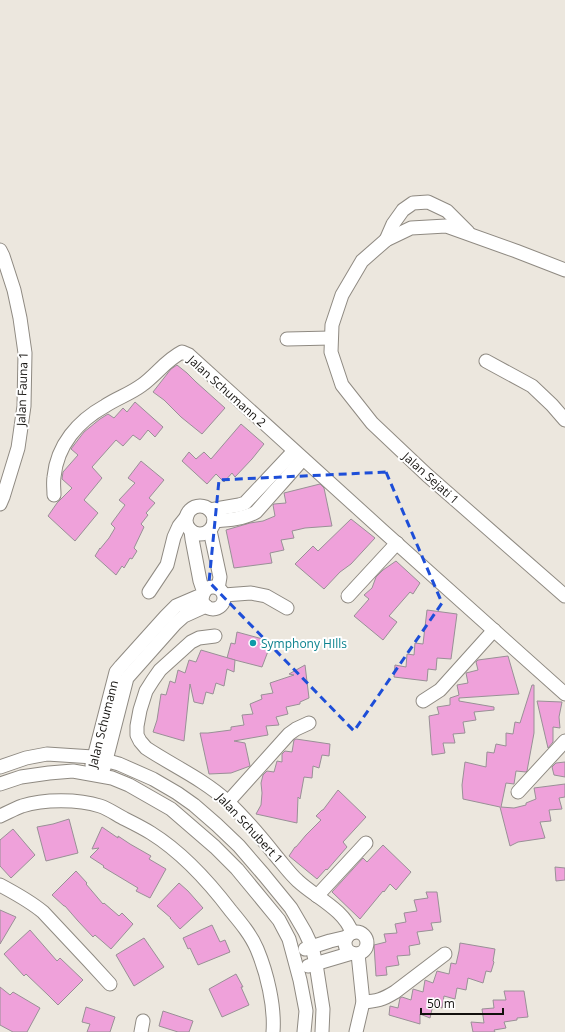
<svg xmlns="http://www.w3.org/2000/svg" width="565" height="1032" font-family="'Open Sans',sans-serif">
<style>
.building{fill:#efa1da;stroke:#999096}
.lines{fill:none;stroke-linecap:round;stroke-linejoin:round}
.minor-casing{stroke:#8f8a82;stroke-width:15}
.minor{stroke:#fff;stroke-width:13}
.marked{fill:none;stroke:#1d4ed8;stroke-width:3;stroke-dasharray:8 5;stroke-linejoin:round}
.culture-dot{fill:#0f9aa8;stroke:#fff;stroke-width:1.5}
.labels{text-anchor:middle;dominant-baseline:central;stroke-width:4;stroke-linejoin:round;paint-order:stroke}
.street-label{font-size:12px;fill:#12100d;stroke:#fff}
.culture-label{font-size:12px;fill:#0d838f;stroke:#fff;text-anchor:start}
</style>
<rect width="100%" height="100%" fill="#ece7de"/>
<g class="building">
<polygon points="177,365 187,373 196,382 225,408 202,434 181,417 164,400 153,392 171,369"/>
<polygon points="135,402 163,427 155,437 148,430 140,440 133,435 123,446 116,440 92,467 102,478 84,500 98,513 75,541 48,516 57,503 72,488 62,479 63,472 78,455 71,449 84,432 100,419 108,414 114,418 123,408 127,412"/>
<polygon points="241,424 264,444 252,459 235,477 232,473 224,482 216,474 207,484 182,461 189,452 196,459 204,452 211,459"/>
<polygon points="141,461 164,480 149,498 155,503 146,513 148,515 141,524 144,527 134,548 137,551 132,559 130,558 124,568 122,566 116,575 95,556 100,548 100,549 109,538 115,528 111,524 125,505 119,500 135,483 128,478"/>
<polygon points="320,484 324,488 332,526 305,528 292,531 294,538 281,540 284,550 270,553 272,563 234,568 226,530 250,523 263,521 275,516 273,505 274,504 286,503 284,493"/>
<polygon points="351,519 375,538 351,564 340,572 324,589 295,564 313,546 318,551"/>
<polygon points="396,561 420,583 413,594 410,592 389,616 397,622 383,640 354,616 369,599 364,595 372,588 376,577 383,570"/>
<polygon points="427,610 457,614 451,659 437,658 436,670 428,669 427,681 394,677 395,665 406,667 407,654 414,655 415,643 423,644"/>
<polygon points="237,632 270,641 270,646 262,667 227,658 231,643 235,644"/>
<polygon points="201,650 235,660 234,672 227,669 224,686 216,683 213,694 206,692 203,704 194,702 190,684 184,741 153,732 157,720 161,694 166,695 170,681 175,683 178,670 185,673 189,660 196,662"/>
<polygon points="508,656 519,694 459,698 459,701 494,707 494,710 474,712 476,720 463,722 465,733 453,734 455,743 443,743 445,753 432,755 429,716 439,714 437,707 450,705 450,698 459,695 457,685 468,683 466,673 478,670 476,662 478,660"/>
<polygon points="305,665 309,698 300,702 300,704 286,707 288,714 276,717 279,725 266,726 268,735 234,741 245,743 250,766 231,773 209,774 200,733 208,733 231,730 231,727 244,725 242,715 253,714 250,704 262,699 261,695 273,693 270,683 294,675 289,674"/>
<polygon points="532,685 534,685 534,733 527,771 526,772 516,771 514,784 506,783 501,807 514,808 526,805 526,803 536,799 534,788 565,784 565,797 559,798 562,809 549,810 551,821 540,822 545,838 518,842 510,846 500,807 463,799 462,785 465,762 486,767 487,752 494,753 496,744 506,746 506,733 513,734 515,722 520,723"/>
<polygon points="537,701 562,702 559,717 560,728 553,727 553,742 548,748"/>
<polygon points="296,739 330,744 329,756 322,755 319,768 313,766 312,778 304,777 300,799 298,797 297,823 256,814 261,805 262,793 261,783 263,775 267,771 274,772 277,761 282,762 282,754 285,751 292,752 294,740"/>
<polygon points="565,762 565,777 554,775 552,767 556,763"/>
<polygon points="338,790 366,817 343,842 347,847 327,870 326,869 317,879 289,856 295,847 296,847 306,835 321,820 316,816 322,810 323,810"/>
<polygon points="69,819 78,853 46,861 37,827 53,824"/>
<polygon points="102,827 118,838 118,836 130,844 151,856 149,859 166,869 150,898 136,891 138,888 103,867 104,866 90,857 99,848 92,849"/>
<polygon points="13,829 35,855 11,878 0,866 0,840"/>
<polygon points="383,845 411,872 396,890 390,884 384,892 383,891 360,919 332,892 363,858 367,862"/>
<polygon points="555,867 565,868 565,880 556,881"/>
<polygon points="76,871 87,883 86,884 103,904 104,903 119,916 122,913 133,924 111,949 95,935 93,937 78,921 65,906 64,906 52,895"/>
<polygon points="179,883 188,891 203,908 180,929 170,918 171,918 157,906"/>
<polygon points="426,892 437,892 441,922 431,923 433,930 417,932 420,944 409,946 410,955 397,956 399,965 386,967 387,975 376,976 374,945 386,942 384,934 397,933 395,924 406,922 404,913 417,911 414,900 428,898"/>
<polygon points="0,910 16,917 0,944"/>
<polygon points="212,925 220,942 225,940 230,952 198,965 190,948 188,949 183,938"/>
<polygon points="30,930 57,961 60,958 83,980 58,1005 48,995 26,974 24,976 4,954"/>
<polygon points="144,938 164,967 134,986 116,955"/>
<polygon points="460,943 495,949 493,961 494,962 491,972 486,971 483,983 468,978 466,990 457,988 455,999 444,996 442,1008 433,1005 430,1018 420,1014 420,1024 389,1015 390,1006 398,1008 400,998 402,997 411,1000 413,989 423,992 425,980 433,983 437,971 449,974 451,963 456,964 459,951"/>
<polygon points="236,974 243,987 241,987 249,1005 222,1017 209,989"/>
<polygon points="0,987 10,995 13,992 40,1008 27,1032 13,1032 0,1025"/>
<polygon points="504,991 524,991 528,1017 517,1018 517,1020 504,1022 506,1028 494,1030 495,1032 473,1032 471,1022 484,1023 482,1009 494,1008 493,1000 506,1000"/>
<polygon points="86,1007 115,1017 110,1032 87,1032 90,1024 82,1022"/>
<polygon points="163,1011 193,1021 189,1032 178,1032 159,1026"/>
</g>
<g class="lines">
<defs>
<g id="minor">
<polyline points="386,240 393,224 403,210 413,203 428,202 447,211 468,232"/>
<polyline points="0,250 3,256 14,290 20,318 25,353 24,406 18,448 3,497 0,504"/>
<polyline points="565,270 516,251 446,226 411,228 386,240 362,261 342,295 332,325 331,352 342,385 372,423 427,475 565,596"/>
<polyline points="287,339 331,338"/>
<polyline points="486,361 532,386 552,405 565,420"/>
<path d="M54,495C54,489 53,483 54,477C57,445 78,421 105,406C117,398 130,394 142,385C156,375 166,360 182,352L189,355L383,531L565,694"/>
<circle cx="200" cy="520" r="14"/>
<polyline points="210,510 239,505 245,503 294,451"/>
<path d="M214,521C228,520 244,519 256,512L303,459"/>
<polyline points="191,531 192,539 200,581 202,587 205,591"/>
<polyline points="210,531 211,535 220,577 219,583 218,588"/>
<circle cx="213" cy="598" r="11"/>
<polyline points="149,592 167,565 174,537 179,526 187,516"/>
<polyline points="224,595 251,593 266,596 287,608"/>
<polyline points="348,596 397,543"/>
<path d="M215,636L199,638L191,642L160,670L153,680L146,691L140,710L137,726V735L140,741L146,748C173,766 203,779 227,801C245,818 261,837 276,856C283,864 290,874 298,881C315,897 345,910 352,933"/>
<polyline points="423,701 440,690 494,630"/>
<polyline points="92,765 116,672 121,666 166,616 176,606 197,597 203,595"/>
<polyline points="0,767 26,758 47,754 93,757 119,764 153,779 177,793 194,805 217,825 239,846 264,875 291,908 305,932 312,947 316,964 323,1009 322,1032"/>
<polyline points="104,768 127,678 175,624 184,616 206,606"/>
<polyline points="0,784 21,777 49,773 73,771 112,778 129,785 171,809 215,847 237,869 279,920 289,939 300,980 306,1011 304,1032"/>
<polyline points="518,792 565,741"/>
<polyline points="228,802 289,734 296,729 309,723"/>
<path d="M0,816C7,813 14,809 22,806C43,799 79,799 100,806C109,809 117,815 125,819C133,823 143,828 151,833C183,853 209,882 231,911C241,923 251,935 257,949C267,973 275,1006 273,1032"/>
<path d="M0,885C15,893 30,901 43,912L88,960L110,984"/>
<polyline points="317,896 366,843"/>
<circle cx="356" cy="943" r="11"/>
<polyline points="305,949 330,941 347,937"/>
<polyline points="308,966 352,953"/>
<path d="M363,1002C377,1001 382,1000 395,992L445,954"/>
<polyline points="141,1032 143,1021"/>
<polyline points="356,1032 363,1002 358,954"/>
</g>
</defs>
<use href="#minor" class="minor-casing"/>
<use href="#minor" class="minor"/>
</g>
<path class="marked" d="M386,472L442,603L354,731L209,582L219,480Z"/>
<circle class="culture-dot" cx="253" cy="643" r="4"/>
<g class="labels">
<g class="street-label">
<text transform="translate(22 389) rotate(-88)">Jalan Fauna 1</text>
<text transform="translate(227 391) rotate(42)">Jalan Schumann 2</text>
<text transform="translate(431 478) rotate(42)">Jalan Sejati 1</text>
<text transform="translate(103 724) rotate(-76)">Jalan Schumann</text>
<text transform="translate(250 828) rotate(47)">Jalan Schubert 1</text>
</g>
<g class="culture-label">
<text x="261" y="643">Symphony HIlls</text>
</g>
</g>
<path d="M421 1008v6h82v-6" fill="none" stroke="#12100d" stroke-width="2"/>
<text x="427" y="1008" font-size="12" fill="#12100d" stroke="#ffffff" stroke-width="3" paint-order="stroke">50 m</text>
</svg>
